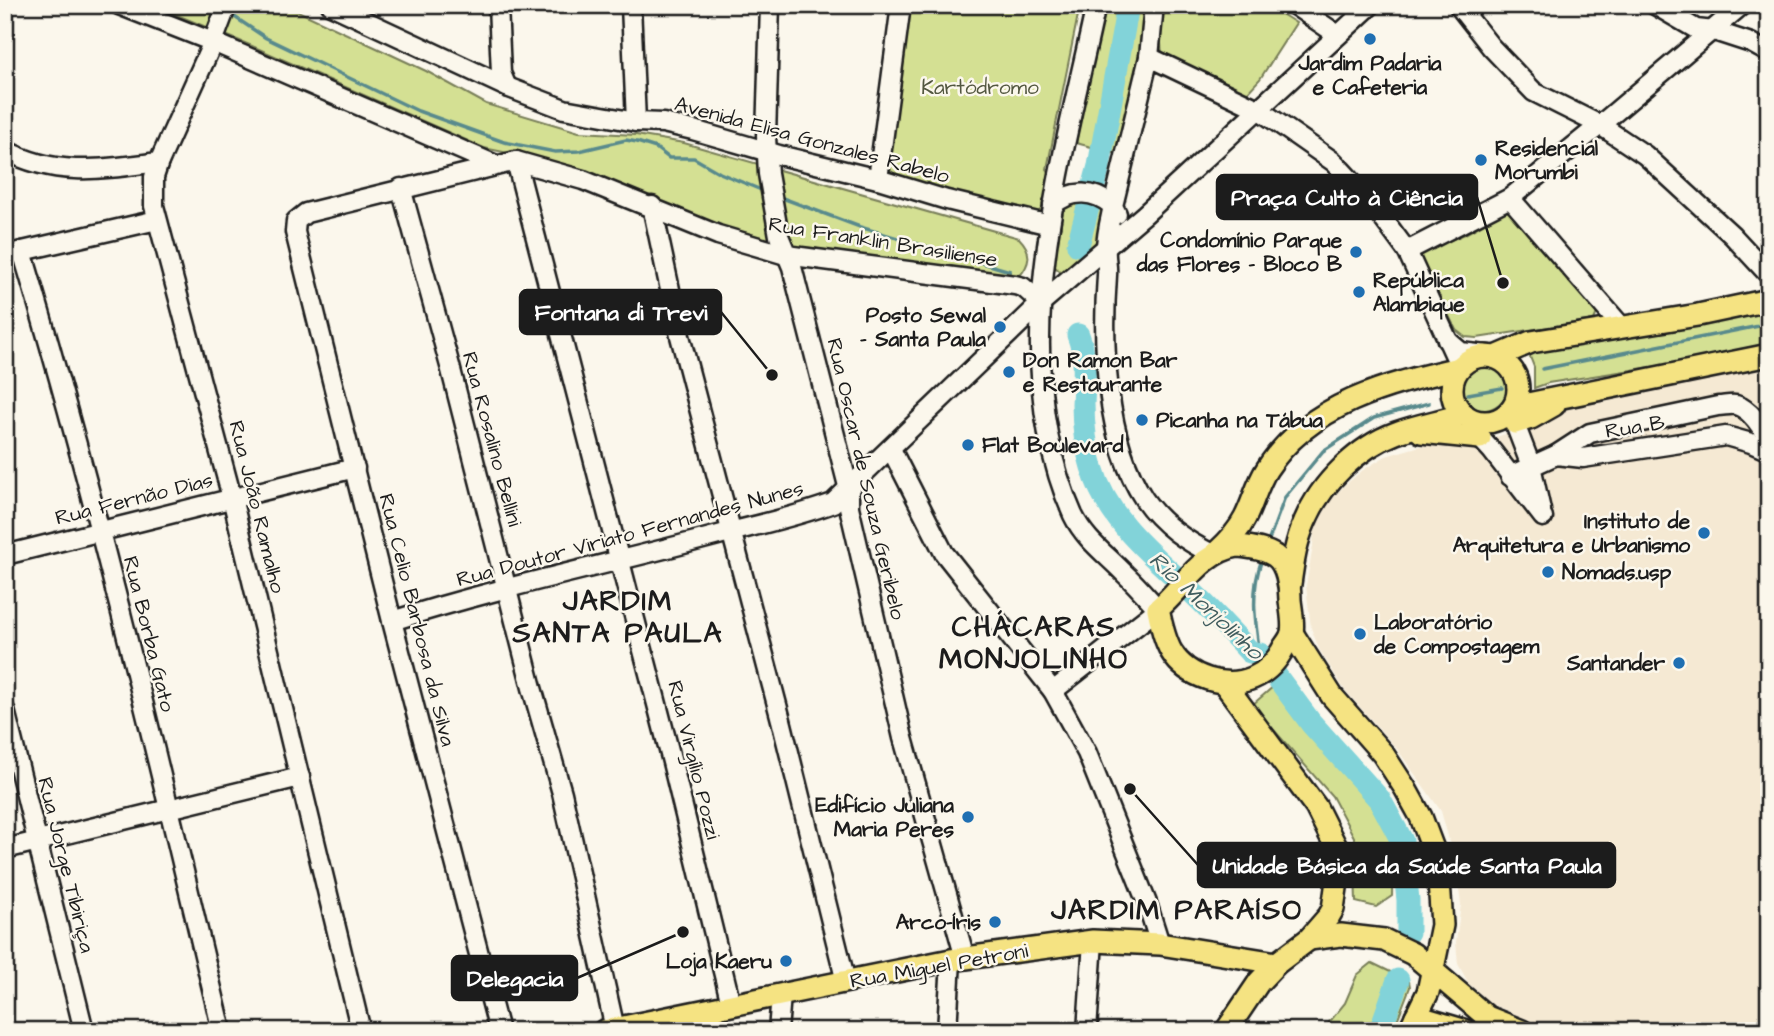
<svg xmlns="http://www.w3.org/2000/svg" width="1774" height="1036" font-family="'Architects Daughter',sans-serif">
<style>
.built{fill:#f5e9d3}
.green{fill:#d4e093;stroke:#787e58;stroke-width:2}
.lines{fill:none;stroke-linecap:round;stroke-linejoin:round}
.stream{stroke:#598a8d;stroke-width:3.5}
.river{stroke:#82d3d9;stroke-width:23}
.minor-casing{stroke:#1c1c1c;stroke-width:23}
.major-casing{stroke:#1c1c1c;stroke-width:26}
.minor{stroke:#fbf7ec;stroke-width:18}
.major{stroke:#f5e382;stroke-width:21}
.poi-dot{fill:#1f6fb2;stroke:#fbf7ec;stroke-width:2.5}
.labels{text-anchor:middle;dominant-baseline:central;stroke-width:5;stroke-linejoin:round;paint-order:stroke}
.poi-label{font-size:21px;font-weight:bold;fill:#1c1c1c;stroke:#fbf7ec;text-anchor:start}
.park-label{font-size:21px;fill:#535740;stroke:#fbf7ec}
.street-label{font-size:21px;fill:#1c1c1c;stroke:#fbf7ec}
.water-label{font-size:23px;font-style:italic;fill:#405c5e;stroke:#fbf7ec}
.district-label{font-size:28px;font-weight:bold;letter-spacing:2px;fill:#1c1c1c;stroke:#fbf7ec}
.leader{fill:none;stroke:#1c1c1c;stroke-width:2.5}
.callout-dot{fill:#1c1c1c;stroke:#fbf7ec;stroke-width:2.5}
.callout{fill:#1c1c1c;stroke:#1c1c1c;stroke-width:2.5}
.callout-label{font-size:23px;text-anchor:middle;font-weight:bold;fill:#fff}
</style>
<rect width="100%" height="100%" fill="#fbf7ec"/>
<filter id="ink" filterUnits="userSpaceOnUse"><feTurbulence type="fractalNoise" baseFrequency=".0143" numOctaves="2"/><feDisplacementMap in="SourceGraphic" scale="14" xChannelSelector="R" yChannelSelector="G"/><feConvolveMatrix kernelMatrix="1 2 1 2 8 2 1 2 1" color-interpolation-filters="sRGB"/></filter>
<g filter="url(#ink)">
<polygon class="built" points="1769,363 1769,1031 1554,1031 1491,1004 1469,984 1458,964 1456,942 1461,904 1455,862 1441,811 1397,749 1344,689 1319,649 1311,628 1306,586 1313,546 1314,529 1329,502 1345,485 1363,470 1386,456 1420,446 1442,444 1464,447 1535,425 1538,412"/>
<g class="green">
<path d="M153,5H285L426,71L486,104L579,132L636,135L684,143L1019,238C1033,252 1030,264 1019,277L976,273L812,248L765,244L690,216L630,189L575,167L484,148L252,46Z"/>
<path d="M908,5H1080L1047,169L1052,176C1048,190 1046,211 1033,216L894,177L889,166Z"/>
<polygon points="1102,5 1149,5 1118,154 1076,143"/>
<polygon points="1163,5 1267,5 1296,23 1260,79 1246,94 1162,55 1159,21"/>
<polygon points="1078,198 1099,205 1104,214 1099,243 1063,274 1054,266 1063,211 1068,203"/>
<polygon points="1506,211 1513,212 1596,308 1597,313 1594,320 1477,338 1465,337 1456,330 1420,258 1420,252 1465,234"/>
<polygon points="1769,304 1769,343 1683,362 1548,383 1534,388 1534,367 1527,349"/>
<path d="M1486,366C1520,371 1512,410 1479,411C1447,402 1454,369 1486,366Z"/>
<polygon points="1274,686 1336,764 1371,802 1393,845 1392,896 1376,907 1356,902 1354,837 1332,796 1252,705"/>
<polygon points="1372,963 1409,981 1410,987 1393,1031 1322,1031 1345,1003 1357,975"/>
</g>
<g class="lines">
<g class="stream">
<polyline points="230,14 266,38 418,111 504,142 555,152 579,151 626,140 637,142 656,148 669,158 694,158 720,173 766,192"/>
<polyline points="777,196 860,227 1010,271"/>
<polyline points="1542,369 1769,324"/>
<polyline points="1468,394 1502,388"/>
<polyline points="1267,545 1285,497 1323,451 1374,418 1429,403"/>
<path d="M1260,654C1255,620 1250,592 1262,559"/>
</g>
<g class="river">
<polyline points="1078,245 1099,166 1128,5"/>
<path d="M1078,335C1087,358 1084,379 1083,404C1083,423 1086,448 1092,467C1108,524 1158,559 1198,598C1216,615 1233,634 1250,652L1260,654L1311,723L1380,800L1402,841L1408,900V932"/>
<polyline points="1380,1031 1398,980"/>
</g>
<defs>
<g id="minor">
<polyline points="119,5 213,42 496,165"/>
<polyline points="227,5 213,42 159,162 154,177 154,206 232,498 361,1031"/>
<polyline points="331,5 507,87 564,109 636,122 663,123 693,130 779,155 878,179 947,200 1050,225"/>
<polyline points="498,5 501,73 507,87"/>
<polyline points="631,5 636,122"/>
<polyline points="770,5 766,136 768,174 779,236 792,267 849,490 849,507 903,738 965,958"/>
<polyline points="1294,5 1338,35"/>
<polyline points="1458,5 1491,47 1534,92 1600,125 1645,155 1732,235 1769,275"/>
<polyline points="1655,5 1696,29 1714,31 1751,43 1769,53"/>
<polyline points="1149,57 1258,109 1334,162 1370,201 1407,251 1460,367"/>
<path d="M5,150C57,178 104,169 159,162"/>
<polyline points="516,161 672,762 731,1004"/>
<polyline points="878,179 901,5"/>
<polyline points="401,188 450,366 532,688 562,793 615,1029"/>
<polyline points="1510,198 1621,326"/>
<path d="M1053,205C1072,189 1094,190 1113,206C1110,220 1106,235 1106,249C1105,257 1108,266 1107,275C1102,344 1105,440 1144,499C1162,525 1186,541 1214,555"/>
<polyline points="652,206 680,336 781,720 846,982"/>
<polyline points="1117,214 1113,206 1149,57 1154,5"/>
<path d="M22,251C99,508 160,770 222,1031"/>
<polyline points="1407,251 1510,198 1600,125 1742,5"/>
<polyline points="5,255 157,220"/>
<polyline points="1447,340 1461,352 1486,355"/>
<polyline points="1510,411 1531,466 1541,510"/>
<polyline points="1472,419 1480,438 1492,451 1543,517"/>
<polyline points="891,449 944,553 1053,691 1087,753 1147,903 1160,944"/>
<path d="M1556,455L1590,433L1718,406C1723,406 1731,404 1736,405C1750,409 1763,428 1769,441"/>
<polyline points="1510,476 1556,455 1583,458 1726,436 1751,443 1769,451"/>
<polyline points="5,555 355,468"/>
<path d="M392,621C502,586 615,563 726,533C762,524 798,516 833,503L1041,303L1145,214L1371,5"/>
<path d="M1053,691L1158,609C1147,597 1137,585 1125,574C1107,555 1085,540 1073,515C1002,356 1062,166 1096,5"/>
<polyline points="5,710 84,1031"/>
<polyline points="5,849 300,777"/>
<polyline points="499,1031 392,621 295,232 296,221 306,213 516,161 583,180 718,235 786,255 1015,285 1023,287 1041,303"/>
<polyline points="778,1031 781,995"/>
<polyline points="947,1031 951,960"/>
<polyline points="1087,1031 1093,941"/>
</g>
<g id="major">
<circle cx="1485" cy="389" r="33"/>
<polyline points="1496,357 1531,342 1698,315 1769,300"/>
<polyline points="1513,407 1769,355"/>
<polyline points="1515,423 1531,418 1554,405"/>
<polyline points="1421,432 1480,438"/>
<path d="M1238,546C1250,547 1265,549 1275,556C1287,564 1290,587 1290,600C1291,610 1294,623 1292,633C1291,637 1287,643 1284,647C1269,677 1241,689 1208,679C1171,667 1165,643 1158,609C1184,587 1201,552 1238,546Z"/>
<path d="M1217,552C1228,542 1238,532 1245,518C1253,503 1257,484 1267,469C1309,404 1388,384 1459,368"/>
<path d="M1290,584C1293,562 1296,541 1305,521C1321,483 1358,447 1396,433C1418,425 1442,421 1464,414"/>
<polyline points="1292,633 1332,696 1383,754 1405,788 1421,817 1433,849 1439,881 1442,925 1428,992 1409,1031"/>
<polyline points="1224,683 1316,807 1336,847 1339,867 1333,909 1329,916 1309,939 1277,963 1259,982 1226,1031"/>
<polyline points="1309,939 1341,935 1384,940 1413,954 1487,1017 1522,1031"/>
<polyline points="1416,1016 1466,1031"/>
<polyline points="604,1031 951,960 1093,941 1160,944 1277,963"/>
</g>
</defs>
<use href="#minor" class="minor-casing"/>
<use href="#major" class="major-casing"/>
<use href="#minor" class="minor"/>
<use href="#major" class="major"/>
</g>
</g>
<g class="poi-dot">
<circle cx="1370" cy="39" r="7"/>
<circle cx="1481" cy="160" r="7"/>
<circle cx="1356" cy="252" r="7"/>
<circle cx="1359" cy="292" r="7"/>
<circle cx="1000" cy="327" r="7"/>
<circle cx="1009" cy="372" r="7"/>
<circle cx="1142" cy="420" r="7"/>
<circle cx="968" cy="445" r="7"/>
<circle cx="1704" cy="533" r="7"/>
<circle cx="1548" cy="572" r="7"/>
<circle cx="1360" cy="634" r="7"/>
<circle cx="1679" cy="663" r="7"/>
<circle cx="968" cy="817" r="7"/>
<circle cx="995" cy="922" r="7"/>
<circle cx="786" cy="961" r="7"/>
</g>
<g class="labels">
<g class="poi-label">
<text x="1370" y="63" text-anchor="middle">Jardim Padaria<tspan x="1370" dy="24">e Cafeteria</tspan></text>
<text x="1495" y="148">Residencial<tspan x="1495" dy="24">Morumbi</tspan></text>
<text x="1342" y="240" text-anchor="end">Condomínio Parque<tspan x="1342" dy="24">das Flores - Bloco B</tspan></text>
<text x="1373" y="280">República<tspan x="1373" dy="24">Alambique</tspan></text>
<text x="986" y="315" text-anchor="end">Posto Sewal<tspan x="986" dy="24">- Santa Paula</tspan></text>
<text x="1023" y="360">Don Ramon Bar<tspan x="1023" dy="24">e Restaurante</tspan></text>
<text x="1156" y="420">Picanha na Tábua</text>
<text x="982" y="445">Flat Boulevard</text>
<text x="1690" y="521" text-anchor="end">Instituto de<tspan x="1690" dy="24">Arquitetura e Urbanismo</tspan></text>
<text x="1562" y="572">Nomads.usp</text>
<text x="1374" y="622">Laboratório<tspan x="1374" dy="24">de Compostagem</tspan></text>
<text x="1665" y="663" text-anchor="end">Santander</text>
<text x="954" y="805" text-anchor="end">Edifício Juliana<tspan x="954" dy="24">Maria Peres</tspan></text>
<text x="981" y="922" text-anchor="end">Arco-Íris</text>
<text x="772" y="961" text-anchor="end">Loja Kaeru</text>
</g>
<g class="park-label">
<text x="980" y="87">Kartódromo</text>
</g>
<g class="street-label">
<text transform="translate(812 140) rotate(15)">Avenida Elisa Gonzales Rabelo</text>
<text transform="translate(883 242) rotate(9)">Rua Franklin Brasiliense</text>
<text transform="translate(1635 427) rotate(-9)">Rua B</text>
<text transform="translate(492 439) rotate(75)">Rua Rosalino Bellini</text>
<text transform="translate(866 479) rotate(77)">Rua Oscar de Souza Geribelo</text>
<text transform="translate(134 499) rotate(-14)">Rua Fernão Dias</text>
<text transform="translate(257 507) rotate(76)">Rua João Ramalho</text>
<text transform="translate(630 534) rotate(-15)">Rua Doutor Viriato Fernandes Nunes</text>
<text transform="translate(417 620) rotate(76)">Rua Celio Barbosa da Silva</text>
<text transform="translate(149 634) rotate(76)">Rua Borba Gato</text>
<text transform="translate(694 760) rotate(76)">Rua Virgílio Pozzi</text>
<text transform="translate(66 865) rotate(76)">Rua Jorge Tibiriça</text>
<text transform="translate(939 966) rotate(-10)">Rua Miguel Petroni</text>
</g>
<g class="water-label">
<text transform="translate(1206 606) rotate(43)">Rio Monjolinho</text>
</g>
<g class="district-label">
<text x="618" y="601">JARDIM<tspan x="618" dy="32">SANTA PAULA</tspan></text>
<text x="1034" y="627">CHÁCARAS<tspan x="1034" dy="32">MONJOLINHO</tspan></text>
<text x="1177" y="910">JARDIM PARAÍSO</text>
</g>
</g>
<path class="leader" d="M1503 283L1477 197M772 375L721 312M1130 789L1198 865M683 932L577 978"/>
<g class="callout-dot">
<circle cx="1503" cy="283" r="7"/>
<circle cx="772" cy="375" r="7"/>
<circle cx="1130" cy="789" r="7"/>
<circle cx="683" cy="932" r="7"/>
</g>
<g class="callout">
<rect x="1217" y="175" width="260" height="44" rx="7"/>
<rect x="520" y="290" width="201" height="44" rx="7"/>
<rect x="1198" y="843" width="417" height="44" rx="7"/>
<rect x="452" y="956" width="125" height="44" rx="7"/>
</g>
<g class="callout-label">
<text x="1347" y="205">Praça Culto à Ciência</text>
<text x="621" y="320">Fontana di Trevi</text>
<text x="1407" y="873">Unidade Básica da Saúde Santa Paula</text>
<text x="515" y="986">Delegacia</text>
</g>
<rect width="1774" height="1036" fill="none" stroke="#fbf7ec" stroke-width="28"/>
<rect x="14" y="14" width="1746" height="1008" fill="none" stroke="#1c1c1c" stroke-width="2.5" filter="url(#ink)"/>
</svg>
